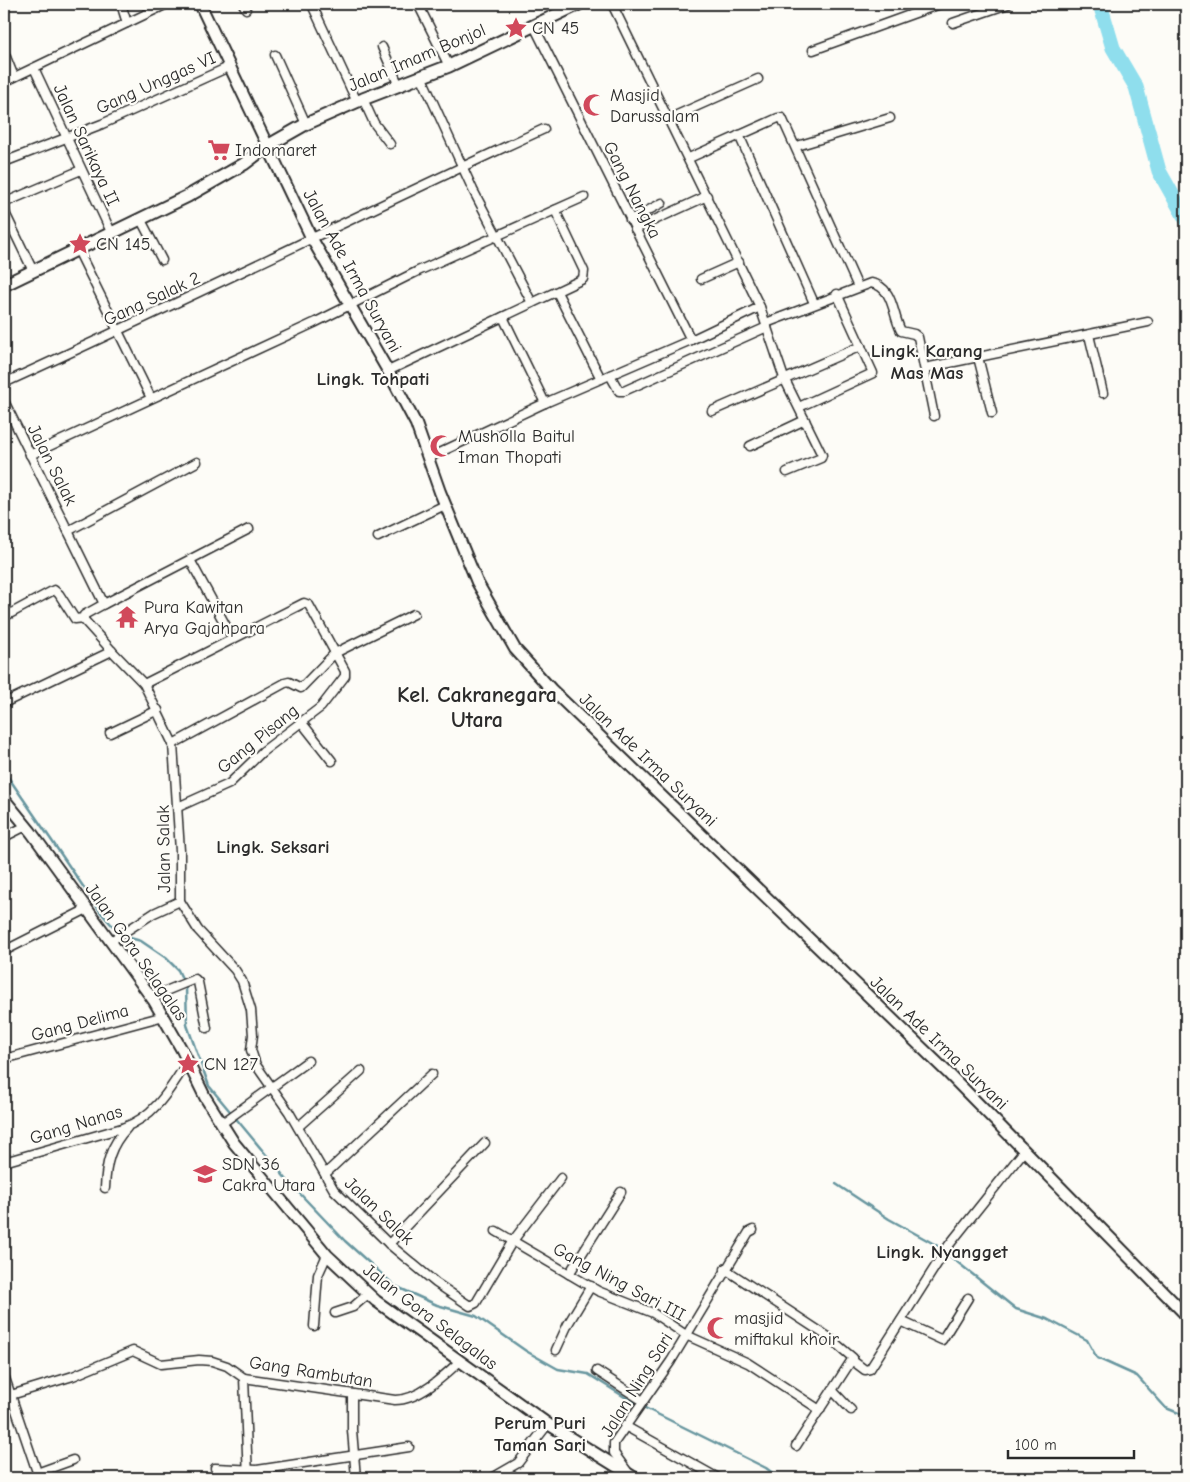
<svg xmlns="http://www.w3.org/2000/svg" width="1190" height="1482" font-family="'Comic Neue',sans-serif">
<style>
.lines{fill:none;stroke-linecap:round;stroke-linejoin:round}
.stream{stroke:#67969f;stroke-width:2.5}
.river{stroke:#8fdeed;stroke-width:15}
.minor-casing{stroke:#2b2b2b;stroke-width:11}
.tertiary-casing{stroke:#2b2b2b;stroke-width:14}
.secondary-casing{stroke:#2b2b2b;stroke-width:15}
.minor{stroke:#fdfcf7;stroke-width:8}
.tertiary{stroke:#fdfcf7;stroke-width:10}
.secondary{stroke:#fdfcf7;stroke-width:11}
.labels{text-anchor:middle;dominant-baseline:central;stroke-width:4.5;stroke-linejoin:round;paint-order:stroke}
.poi-label{font-size:18px;fill:#2b2b2b;stroke:#fdfcf7;text-anchor:start}
.street-label{font-size:18px;fill:#2b2b2b;stroke:#fdfcf7}
.neighbourhood-label{font-size:19px;font-weight:bold;fill:#2b2b2b;stroke:#fdfcf7}
.district-label{font-size:22px;font-weight:bold;fill:#2b2b2b;stroke:#fdfcf7}
</style>
<rect width="100%" height="100%" fill="#fdfcf7"/>
<filter id="ink" filterUnits="userSpaceOnUse"><feTurbulence type="fractalNoise" baseFrequency=".02" numOctaves="2"/><feDisplacementMap in="SourceGraphic" scale="10" xChannelSelector="R" yChannelSelector="G"/><feConvolveMatrix kernelMatrix="1 2 1 2 8 2 1 2 1" color-interpolation-filters="sRGB"/></filter>
<g filter="url(#ink)">
<g class="lines">
<g class="stream">
<polyline points="4,771 102,914 119,933"/>
<polyline points="123,936 141,941 166,958 178,970 186,987 187,1025 209,1086 287,1180 345,1241 395,1286 437,1305 476,1316 526,1351 558,1369 588,1374 631,1401 766,1468 779,1478"/>
<polyline points="836,1184 889,1219 936,1245 1016,1309 1047,1319 1087,1340 1097,1358 1137,1376 1166,1408 1186,1416"/>
</g>
<polyline class="river" points="1100,4 1113,48 1136,87 1159,171 1186,219"/>
<defs>
<g id="minor">
<polyline points="121,4 127,23"/>
<polyline points="243,4 246,9"/>
<polyline points="418,4 449,66"/>
<polyline points="612,4 760,307 784,378 822,455 821,458 787,472"/>
<polyline points="313,7 357,102"/>
<polyline points="953,23 1008,4"/>
<polyline points="534,26 691,340"/>
<polyline points="382,47 399,86"/>
<polyline points="813,50 940,4"/>
<polyline points="4,52 14,77"/>
<polyline points="275,55 306,124"/>
<polyline points="34,68 112,234"/>
<polyline points="422,78 473,190 532,303"/>
<polyline points="4,82 167,4"/>
<polyline points="363,99 374,123 390,144"/>
<polyline points="668,119 758,79"/>
<polyline points="739,135 814,303"/>
<polyline points="797,146 890,118"/>
<polyline points="689,158 778,118 782,118 858,287"/>
<polyline points="4,162 102,124 231,66"/>
<polyline points="141,220 162,260"/>
<polyline points="630,220 662,203"/>
<polyline points="635,229 707,196"/>
<polyline points="78,250 151,398"/>
<polyline points="33,271 6,215 5,207 6,202 81,170"/>
<polyline points="701,279 739,262"/>
<polyline points="557,292 601,379"/>
<polyline points="503,317 545,403"/>
<path d="M766,323L871,283C894,287 892,314 901,331L914,334L918,337L934,416"/>
<polyline points="1089,335 1103,393"/>
<polyline points="978,357 992,413"/>
<polyline points="925,368 1148,322"/>
<polyline points="388,371 583,279 584,271 555,210"/>
<polyline points="610,375 619,391 624,391 767,327"/>
<path d="M4,383C185,301 363,212 544,129"/>
<polyline points="4,401 104,604 84,615 84,620 112,651 144,684 173,744 180,851 180,901 198,930 235,970 242,981 251,1010 253,1035 251,1050 256,1065 289,1112 334,1190 389,1244 436,1283 470,1306 476,1303 512,1242 561,1178"/>
<polyline points="799,407 873,373 837,294"/>
<polyline points="712,411 861,346"/>
<polyline points="750,446 805,420"/>
<polyline points="30,455 314,323 418,271 584,197"/>
<polyline points="428,458 545,403 691,340 760,307"/>
<polyline points="68,531 197,462"/>
<polyline points="378,537 445,505"/>
<polyline points="190,560 233,639"/>
<polyline points="104,604 249,529"/>
<polyline points="4,617 54,590 59,594 75,619 84,618"/>
<polyline points="144,684 304,603 309,605 345,671 345,676 321,707 262,752 229,784 178,807"/>
<polyline points="4,703 112,651"/>
<polyline points="302,723 332,761"/>
<polyline points="110,733 158,710"/>
<polyline points="173,744 285,683 289,682 301,688 335,653 414,614"/>
<polyline points="4,837 26,826"/>
<polyline points="111,941 154,913 180,901"/>
<polyline points="4,951 87,909"/>
<polyline points="151,997 195,979 198,982 207,1028"/>
<polyline points="4,1059 164,1016"/>
<polyline points="221,1124 308,1061"/>
<polyline points="298,1127 361,1071"/>
<path d="M4,1162L122,1128C154,1118 171,1088 188,1061"/>
<polyline points="325,1174 432,1074"/>
<path d="M105,1188C106,1163 110,1146 127,1128"/>
<polyline points="496,1231 598,1291 653,1313 686,1335 748,1363 820,1410"/>
<polyline points="389,1244 485,1143"/>
<polyline points="725,1269 827,1336 853,1358 796,1446"/>
<polyline points="569,1274 621,1192"/>
<polyline points="335,1313 353,1307 368,1294"/>
<polyline points="901,1321 942,1340 968,1298"/>
<polyline points="314,1326 318,1275 327,1255"/>
<polyline points="556,1350 568,1324 591,1286"/>
<polyline points="853,1361 865,1370 870,1369 949,1245 1024,1151"/>
<polyline points="597,1371 643,1401"/>
<polyline points="4,1375 39,1478"/>
<polyline points="244,1378 248,1478"/>
<polyline points="833,1391 851,1410"/>
<polyline points="352,1394 352,1430 356,1478"/>
<path d="M11,1395L73,1376L133,1351L161,1364L199,1360L212,1361L227,1366L244,1378L395,1400C419,1400 444,1376 460,1361"/>
<polyline points="625,1426 718,1478"/>
<polyline points="215,1468 257,1470 409,1447"/>
<polyline points="627,1471 614,1453 614,1443 671,1361 749,1232 753,1230"/>
<polyline points="37,1473 73,1460"/>
<polyline points="492,1478 518,1463 548,1424"/>
</g>
<g id="tertiary">
<polyline points="200,4 312,239 388,371 416,424 440,492 477,582 515,649 551,689 949,1074 1186,1315"/>
<polyline points="4,799 31,832 154,1001 182,1050 205,1097 234,1143 327,1255 376,1301 548,1424 635,1478"/>
</g>
<polyline id="secondary" points="4,285 188,196 244,164 269,145 306,124 363,99 449,66 579,4"/>
</defs>
<use href="#minor" class="minor-casing"/>
<use href="#tertiary" class="tertiary-casing"/>
<use href="#secondary" class="secondary-casing"/>
<use href="#minor" class="minor"/>
<use href="#tertiary" class="tertiary"/>
<use href="#secondary" class="secondary"/>
</g>
</g>
<defs>
<symbol id="sight-bare" viewBox="-9 -9 18 18"><path d="M0-6L1.8-2.2L6-1.7L2.9 1.2L3.7 5.4L0 3.3L-3.7 5.4L-2.9 1.2L-6-1.7L-1.8-2.2Z" fill="#d1495b" stroke="#fdfcf7" stroke-width="2.5" paint-order="stroke"/></symbol>
<symbol id="mosque-bare" viewBox="-9 -9 18 18"><path d="M3.5-4.9A6 6 0 1 0 3.5 4.9A5 5 0 1 1 3.5-4.9Z" fill="#d1495b" stroke="#fdfcf7" stroke-width="2.5" paint-order="stroke"/></symbol>
<symbol id="supermarket-bare" viewBox="-9 -9 18 18"><path d="M-6-5.5h2.5l.6 2H6L4.5 2H-2.5L-4.4-4H-6ZM-1.5 3.2a1.3 1.3 0 1 0 .1 0ZM3 3.2a1.3 1.3 0 1 0 .1 0Z" fill="#d1495b" stroke="#fdfcf7" stroke-width="2.5" paint-order="stroke"/></symbol>
<symbol id="temple-bare" viewBox="-9 -9 18 18"><path d="M0-6L5-2H3V0L6.5 2.5H4V6H1.5V3h-3V6H-4V2.5H-6.5L-3 0V-2H-5Z" fill="#d1495b" stroke="#fdfcf7" stroke-width="2.5" paint-order="stroke"/></symbol>
<symbol id="school-bare" viewBox="-9 -9 18 18"><path d="M0-5L7-2L0 1L-7-2ZM-4 1L0 2.5L4 1V4Q0 6-4 4Z" fill="#d1495b" stroke="#fdfcf7" stroke-width="2.5" paint-order="stroke"/></symbol>
</defs>
<g fill-rule="evenodd">
<use href="#sight-bare" x="500" y="12" width="32" height="32"/>
<use href="#mosque-bare" x="578" y="89" width="32" height="32"/>
<use href="#supermarket-bare" x="203" y="134" width="32" height="32"/>
<use href="#sight-bare" x="64" y="228" width="32" height="32"/>
<use href="#mosque-bare" x="425" y="430" width="32" height="32"/>
<use href="#temple-bare" x="111" y="601" width="32" height="32"/>
<use href="#sight-bare" x="172" y="1048" width="32" height="32"/>
<use href="#school-bare" x="189" y="1158" width="32" height="32"/>
<use href="#mosque-bare" x="702" y="1312" width="32" height="32"/>
</g>
<g class="labels">
<g class="poi-label">
<text x="532" y="28">CN 45</text>
<text x="610" y="95">Masjid<tspan x="610" dy="21">Darussalam</tspan></text>
<text x="235" y="150">Indomaret</text>
<text x="96" y="244">CN 145</text>
<text x="458" y="436">Musholla Baitul<tspan x="458" dy="21">Iman Thopati</tspan></text>
<text x="144" y="607">Pura Kawitan<tspan x="144" dy="21">Arya Gajahpara</tspan></text>
<text x="204" y="1064">CN 127</text>
<text x="222" y="1164">SDN 36<tspan x="222" dy="21">Cakra Utara</tspan></text>
<text x="734" y="1318">masjid<tspan x="734" dy="21">miftakul khoir</tspan></text>
</g>
<g class="street-label">
<text transform="translate(417 58) rotate(-23)">Jalan Imam Bonjol</text>
<text transform="translate(156 83) rotate(-24)">Gang Unggas VI</text>
<text transform="translate(86 145) rotate(65)">Jalan Sarikaya II</text>
<text transform="translate(632 190) rotate(63)">Gang Nangka</text>
<text transform="translate(352 271) rotate(61)">Jalan Ade Irma Suryani</text>
<text transform="translate(152 299) rotate(-25)">Gang Salak 2</text>
<text transform="translate(52 465) rotate(63)">Jalan Salak</text>
<text transform="translate(258 739) rotate(-39)">Gang Pisang</text>
<text transform="translate(648 760) rotate(44)">Jalan Ade Irma Suryani</text>
<text transform="translate(164 849) rotate(-91)">Jalan Salak</text>
<text transform="translate(136 952) rotate(55)">Jalan Gora Selagalas</text>
<text transform="translate(80 1023) rotate(-15)">Gang Delima</text>
<text transform="translate(939 1043) rotate(44)">Jalan Ade Irma Suryani</text>
<text transform="translate(76 1125) rotate(-17)">Gang Nanas</text>
<text transform="translate(379 1211) rotate(44)">Jalan Salak</text>
<text transform="translate(619 1282) rotate(28)">Gang Ning Sari III</text>
<text transform="translate(430 1317) rotate(37)">Jalan Gora Selagalas</text>
<text transform="translate(311 1372) rotate(9)">Gang Rambutan</text>
<text transform="translate(637 1385) rotate(-58)">Jalan Ning Sari</text>
</g>
<g class="neighbourhood-label">
<text x="927" y="351">Lingk. Karang<tspan x="927" dy="22">Mas Mas</tspan></text>
<text x="373" y="379">Lingk. Tohpati</text>
<text x="273" y="847">Lingk. Seksari</text>
<text x="942" y="1252">Lingk. Nyangget</text>
<text x="540" y="1423">Perum Puri<tspan x="540" dy="22">Taman Sari</tspan></text>
</g>
<g class="district-label">
<text x="477" y="695">Kel. Cakranegara<tspan x="477" dy="25">Utara</tspan></text>
</g>
</g>
<rect width="1190" height="1482" fill="none" stroke="#fdfcf7" stroke-width="20"/>
<rect x="10" y="10" width="1170" height="1462" fill="none" stroke="#2b2b2b" stroke-width="2" filter="url(#ink)"/>
<path d="M1008 1450v8h126v-8" fill="none" stroke="#2b2b2b" stroke-width="2.5"/>
<text x="1015" y="1450" font-size="15" fill="#2b2b2b" stroke="#fdfcf7" stroke-width="4" paint-order="stroke">100 m</text>
</svg>
